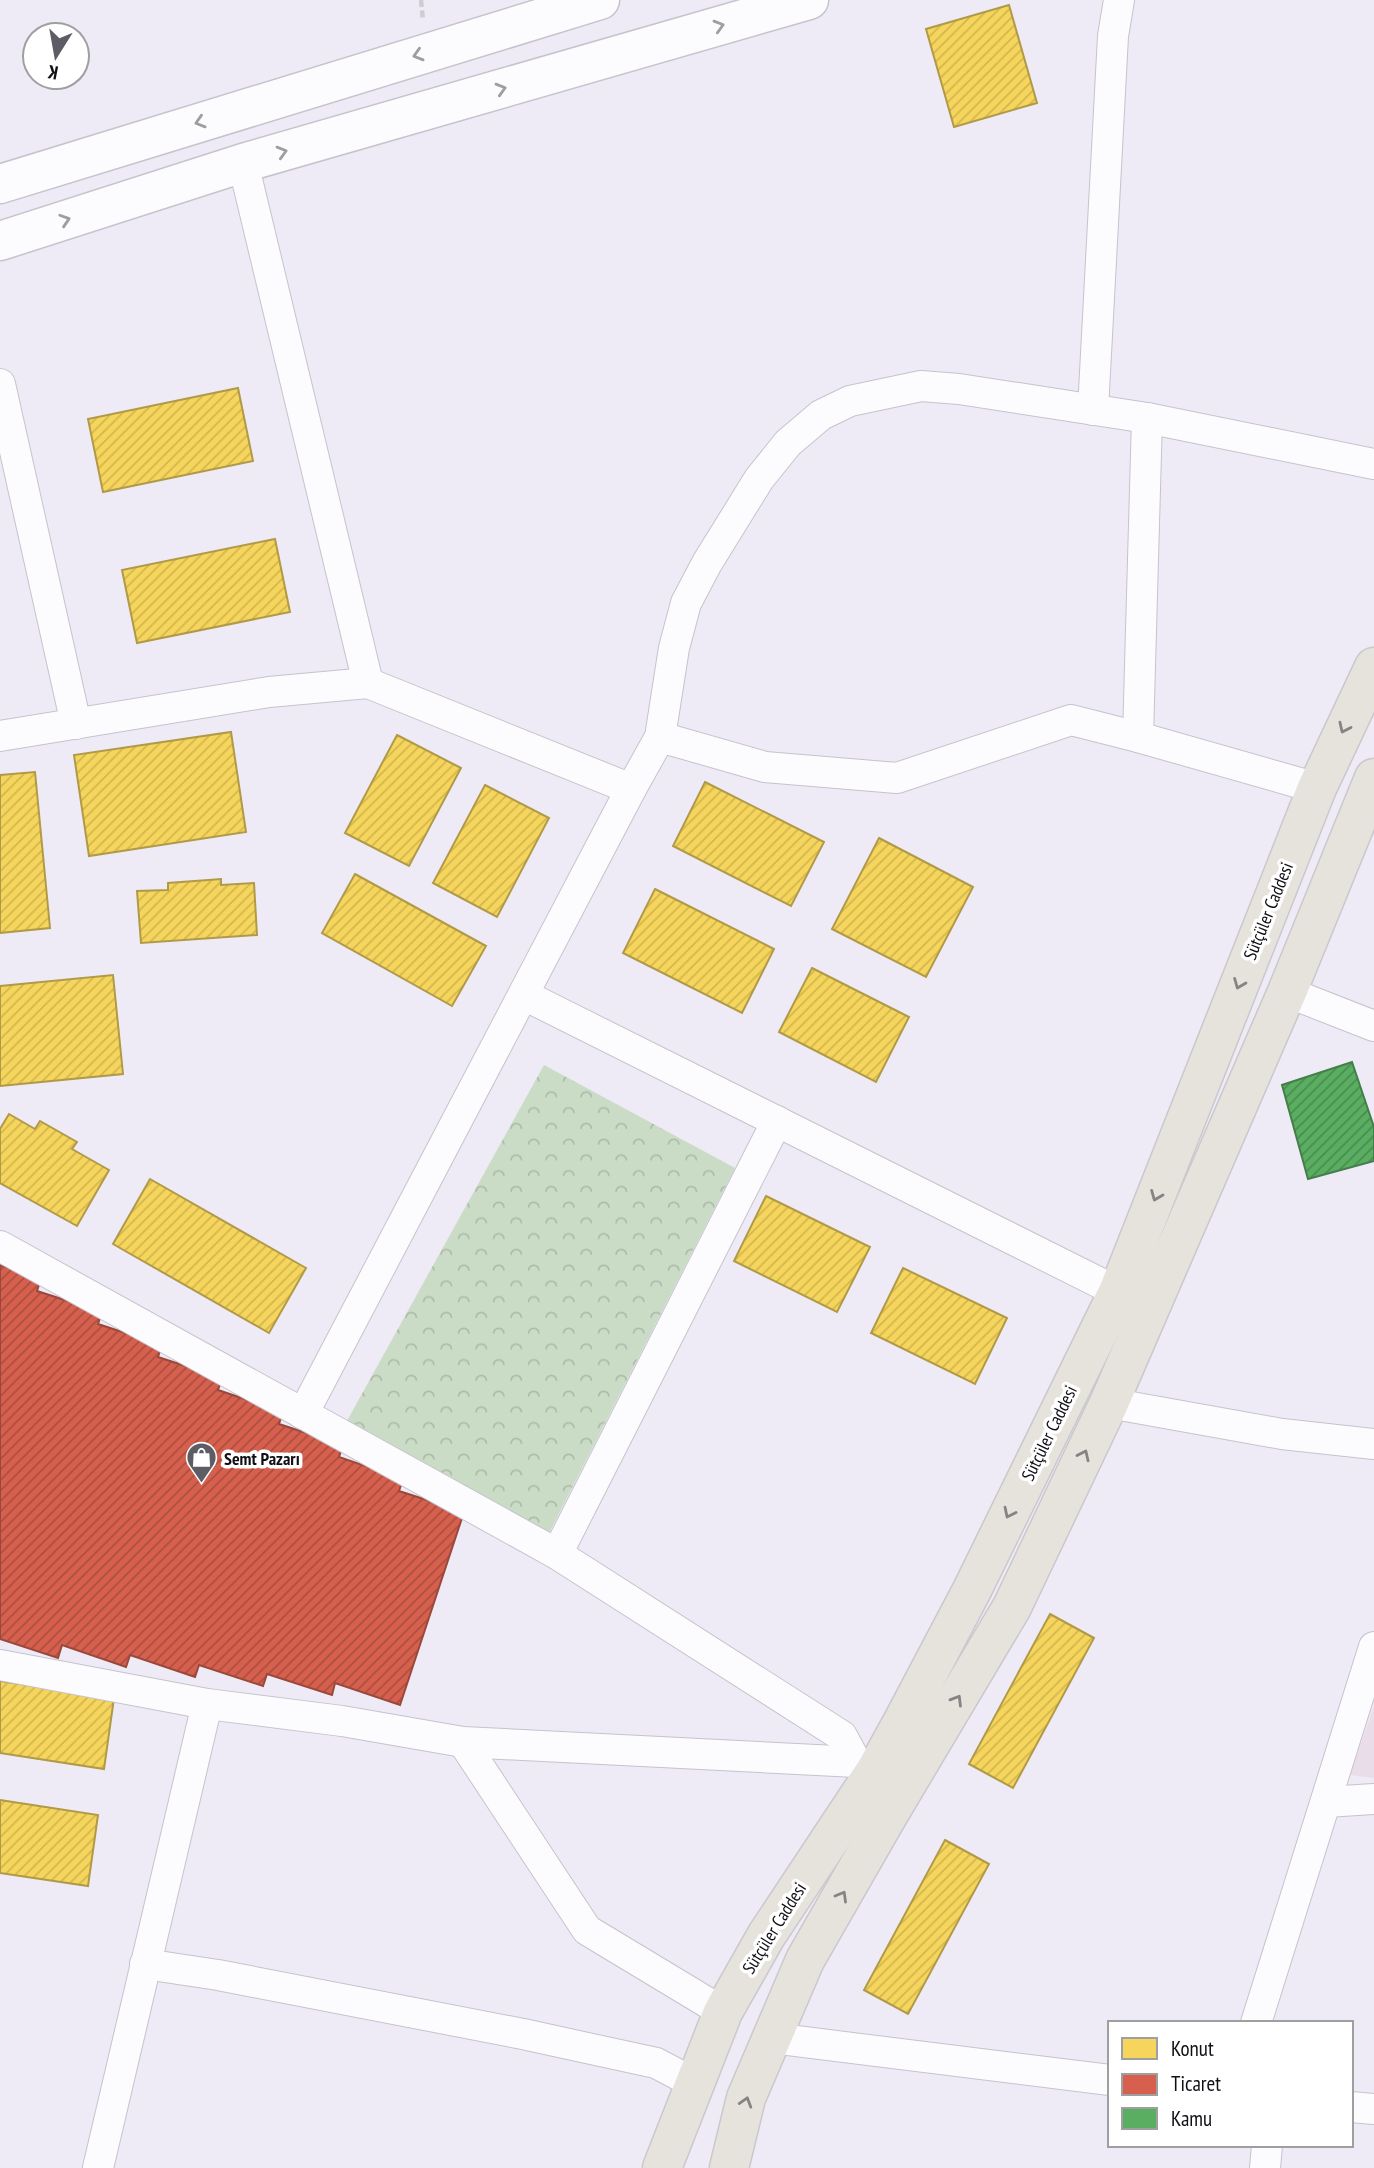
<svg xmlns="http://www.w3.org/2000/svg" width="1374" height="2168" font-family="'PT Sans Narrow',sans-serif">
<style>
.education{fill:#eaddea}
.park{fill:url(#park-crowns)}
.homes{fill:url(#homes-hatch);stroke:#b19a47;stroke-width:2}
.shops{fill:url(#shops-hatch);stroke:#9b483c;stroke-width:2}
.public{fill:url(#public-hatch);stroke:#447e4a;stroke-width:2}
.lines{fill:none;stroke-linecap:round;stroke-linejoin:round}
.minor-casing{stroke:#c6c3cc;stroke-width:32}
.secondary-casing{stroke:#c6c3cc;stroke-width:41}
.primary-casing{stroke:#c9c8cd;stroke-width:41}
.path{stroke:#cfcdd2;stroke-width:4.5;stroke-dasharray:7 3.5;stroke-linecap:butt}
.minor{stroke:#fcfcfe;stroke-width:30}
.secondary{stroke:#fcfcfe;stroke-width:38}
.primary{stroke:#e6e2dc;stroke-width:38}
.oneway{stroke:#9e9da1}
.oneway2{stroke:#868382}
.labels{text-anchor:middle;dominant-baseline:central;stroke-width:7;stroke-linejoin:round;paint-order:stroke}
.street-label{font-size:18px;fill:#100f15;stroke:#fff}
.poi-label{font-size:18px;font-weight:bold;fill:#100f15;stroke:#fff;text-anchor:start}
</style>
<defs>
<pattern id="park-crowns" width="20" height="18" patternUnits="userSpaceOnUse" patternTransform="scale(1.75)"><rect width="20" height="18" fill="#cadcc6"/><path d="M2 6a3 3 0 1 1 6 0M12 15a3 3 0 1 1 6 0" fill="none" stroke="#acbca9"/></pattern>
<pattern id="homes-hatch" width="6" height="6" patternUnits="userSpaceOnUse" patternTransform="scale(1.75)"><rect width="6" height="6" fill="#f6d55c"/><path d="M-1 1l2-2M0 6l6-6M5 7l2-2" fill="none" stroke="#d2b64f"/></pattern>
<pattern id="shops-hatch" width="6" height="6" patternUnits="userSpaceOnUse" patternTransform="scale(1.75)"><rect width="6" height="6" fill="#d6604d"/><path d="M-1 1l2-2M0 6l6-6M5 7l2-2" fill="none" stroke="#ac4e3f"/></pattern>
<pattern id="public-hatch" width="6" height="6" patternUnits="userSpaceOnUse" patternTransform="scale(1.75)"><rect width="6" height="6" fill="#5aae61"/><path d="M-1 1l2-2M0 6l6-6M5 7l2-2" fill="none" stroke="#498c4f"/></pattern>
</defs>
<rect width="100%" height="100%" fill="#eeebf6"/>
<polygon class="education" points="1374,1706 1374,1778 1350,1775"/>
<polygon class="park" points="544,1065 735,1168 547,1537 343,1428"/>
<g class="homes">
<polygon points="1009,5 1037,103 954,127 926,29"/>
<polygon points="238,388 253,461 103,492 88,419"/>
<polygon points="275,539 290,612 137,643 122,570"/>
<polygon points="231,732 246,832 89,856 74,755"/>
<polygon points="397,735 461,768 409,866 345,833"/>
<polygon points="35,772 50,928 0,933 0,775"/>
<polygon points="705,782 824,842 791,906 673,846"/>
<polygon points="485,785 549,818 497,917 433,883"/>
<polygon points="879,838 973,887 926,977 832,929"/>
<polygon points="355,874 486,946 452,1006 322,933"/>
<polygon points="221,879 221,885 254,883 257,935 141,943 137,891 168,890 168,883"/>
<polygon points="655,889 774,949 742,1013 623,953"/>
<polygon points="812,968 909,1017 876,1082 779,1032"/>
<polygon points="113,975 123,1074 0,1086 0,986"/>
<polygon points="9,1114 35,1129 40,1121 77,1142 72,1149 109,1170 77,1226 0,1183 0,1129"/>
<polygon points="150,1179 306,1268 269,1333 113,1244"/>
<polygon points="766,1196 870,1247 837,1312 734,1261"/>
<polygon points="903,1268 1007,1318 975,1384 871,1333"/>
<polygon points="1050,1614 1094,1638 1013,1788 969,1764"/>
<polygon points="0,1681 114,1698 104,1769 0,1753"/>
<polygon points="0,1800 98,1815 88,1886 0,1873"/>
<polygon points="945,1840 989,1864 908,2014 864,1990"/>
</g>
<polygon class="shops" points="0,1265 41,1279 37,1291 102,1312 98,1324 162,1345 158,1357 222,1378 218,1390 283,1412 279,1424 343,1445 339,1457 403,1479 399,1491 464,1512 400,1705 335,1683 332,1695 267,1674 263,1686 199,1665 195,1677 130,1655 126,1667 62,1645 58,1658 0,1639"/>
<polygon class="public" points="1352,1062 1374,1127 1374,1161 1308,1179 1282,1085"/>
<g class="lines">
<defs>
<g id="minor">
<polyline points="243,163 368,683"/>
<polyline points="0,384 76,724"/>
<polyline points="1093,410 1113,36 1119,0"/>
<polyline points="0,736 269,692 368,683 631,789 660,737 674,648 686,603 707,563 759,479 788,443 821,415 850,401 921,386 959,389 1147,418 1374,464"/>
<polyline points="660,737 765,767 897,778 1071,720 1138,737 1317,788"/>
<polyline points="1138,737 1147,418"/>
<polyline points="1287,992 1374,1026"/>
<polyline points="524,995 1118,1292"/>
<polyline points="0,1246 557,1554 842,1736 856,1762"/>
<polyline points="1109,1403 1282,1434 1374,1444"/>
<polyline points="303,1414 631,789"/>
<polyline points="557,1554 777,1121"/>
<polyline points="0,1665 207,1704 342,1721 463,1742 856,1762 869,1767"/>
<polyline points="463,1742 587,1930 723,2012"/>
<polyline points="1326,1802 1374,1799"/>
<polyline points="145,1964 218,1975 523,2034 656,2063 694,2083"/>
<polyline points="1256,2023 1374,1647"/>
<polyline points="772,2038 1110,2080"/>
<polyline points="1351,2107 1374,2109"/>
<polyline points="98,2168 207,1704"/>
<polyline points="1265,2168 1267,2145"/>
</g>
<g id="secondary">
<polyline points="0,184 600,0"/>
<polyline points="0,241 243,163 809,0"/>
</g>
<g id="primary">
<polyline points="662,2168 723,2012 766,1936 876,1770 903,1721 972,1590 1118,1292 1317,788 1374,667"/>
<polyline points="729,2168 746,2098 805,1960 887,1817 1012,1607 1109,1403 1287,992 1374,778"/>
</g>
</defs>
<use href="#minor" class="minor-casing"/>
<use href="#secondary" class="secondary-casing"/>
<use href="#primary" class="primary-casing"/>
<polyline class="path" points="421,0 423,20"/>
<use href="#minor" class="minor"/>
<use href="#secondary" class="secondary"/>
<use href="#primary" class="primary"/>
</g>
<defs><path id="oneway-chevron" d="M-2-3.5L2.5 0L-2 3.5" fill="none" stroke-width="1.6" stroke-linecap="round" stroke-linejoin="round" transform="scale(1.75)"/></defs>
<g class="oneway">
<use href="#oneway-chevron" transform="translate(719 26) rotate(-16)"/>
<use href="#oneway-chevron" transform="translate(418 55) rotate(163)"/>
<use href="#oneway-chevron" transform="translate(501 89) rotate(-16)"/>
<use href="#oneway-chevron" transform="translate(200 122) rotate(163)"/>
<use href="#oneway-chevron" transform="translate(282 152) rotate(-16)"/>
<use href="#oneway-chevron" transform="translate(65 220) rotate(-18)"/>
</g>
<g class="oneway2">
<use href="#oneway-chevron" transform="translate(1344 728) rotate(115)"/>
<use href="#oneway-chevron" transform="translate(1239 984) rotate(112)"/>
<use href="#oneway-chevron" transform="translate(1156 1196) rotate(112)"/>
<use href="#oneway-chevron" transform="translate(1084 1455) rotate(-65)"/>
<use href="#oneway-chevron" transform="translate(1009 1513) rotate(116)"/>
<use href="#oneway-chevron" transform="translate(957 1700) rotate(-59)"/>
<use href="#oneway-chevron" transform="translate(842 1896) rotate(-60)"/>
<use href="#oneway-chevron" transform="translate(746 2102) rotate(-73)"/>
</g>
<defs>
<symbol id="shop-pin" viewBox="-11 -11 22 30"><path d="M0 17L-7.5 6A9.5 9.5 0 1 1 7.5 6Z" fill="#5e5c64" stroke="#fff"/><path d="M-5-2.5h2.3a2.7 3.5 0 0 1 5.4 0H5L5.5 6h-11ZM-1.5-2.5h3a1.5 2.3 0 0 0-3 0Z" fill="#fff"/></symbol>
</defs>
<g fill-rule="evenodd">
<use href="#shop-pin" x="184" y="1440" width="35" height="47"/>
</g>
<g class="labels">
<g class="street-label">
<text transform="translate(1268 911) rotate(-68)">Sütçüler Caddesi</text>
<text transform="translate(1049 1433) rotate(-64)">Sütçüler Caddesi</text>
<text transform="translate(774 1928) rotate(-58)">Sütçüler Caddesi</text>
</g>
<g class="poi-label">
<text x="224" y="1458">Semt Pazarı</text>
</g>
</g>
<rect x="1108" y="2021" width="245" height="126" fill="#ffffff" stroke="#9f9fa1" stroke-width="2"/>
<rect x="1122" y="2038" width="35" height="21" fill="#f6d55c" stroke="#9f9fa1" stroke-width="2"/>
<text x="1171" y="2056" font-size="21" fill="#100f15">Konut</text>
<rect x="1122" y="2074" width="35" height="21" fill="#d6604d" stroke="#9f9fa1" stroke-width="2"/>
<text x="1171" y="2091" font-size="21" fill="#100f15">Ticaret</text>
<rect x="1122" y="2108" width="35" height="21" fill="#5aae61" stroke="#9f9fa1" stroke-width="2"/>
<text x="1171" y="2126" font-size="21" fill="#100f15">Kamu</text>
<g transform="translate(56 56) rotate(191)"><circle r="33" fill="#ffffff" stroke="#9f9fa1" stroke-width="2"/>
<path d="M0-5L12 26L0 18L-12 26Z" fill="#5e5c64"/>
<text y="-10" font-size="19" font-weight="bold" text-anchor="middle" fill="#100f15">K</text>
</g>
</svg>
